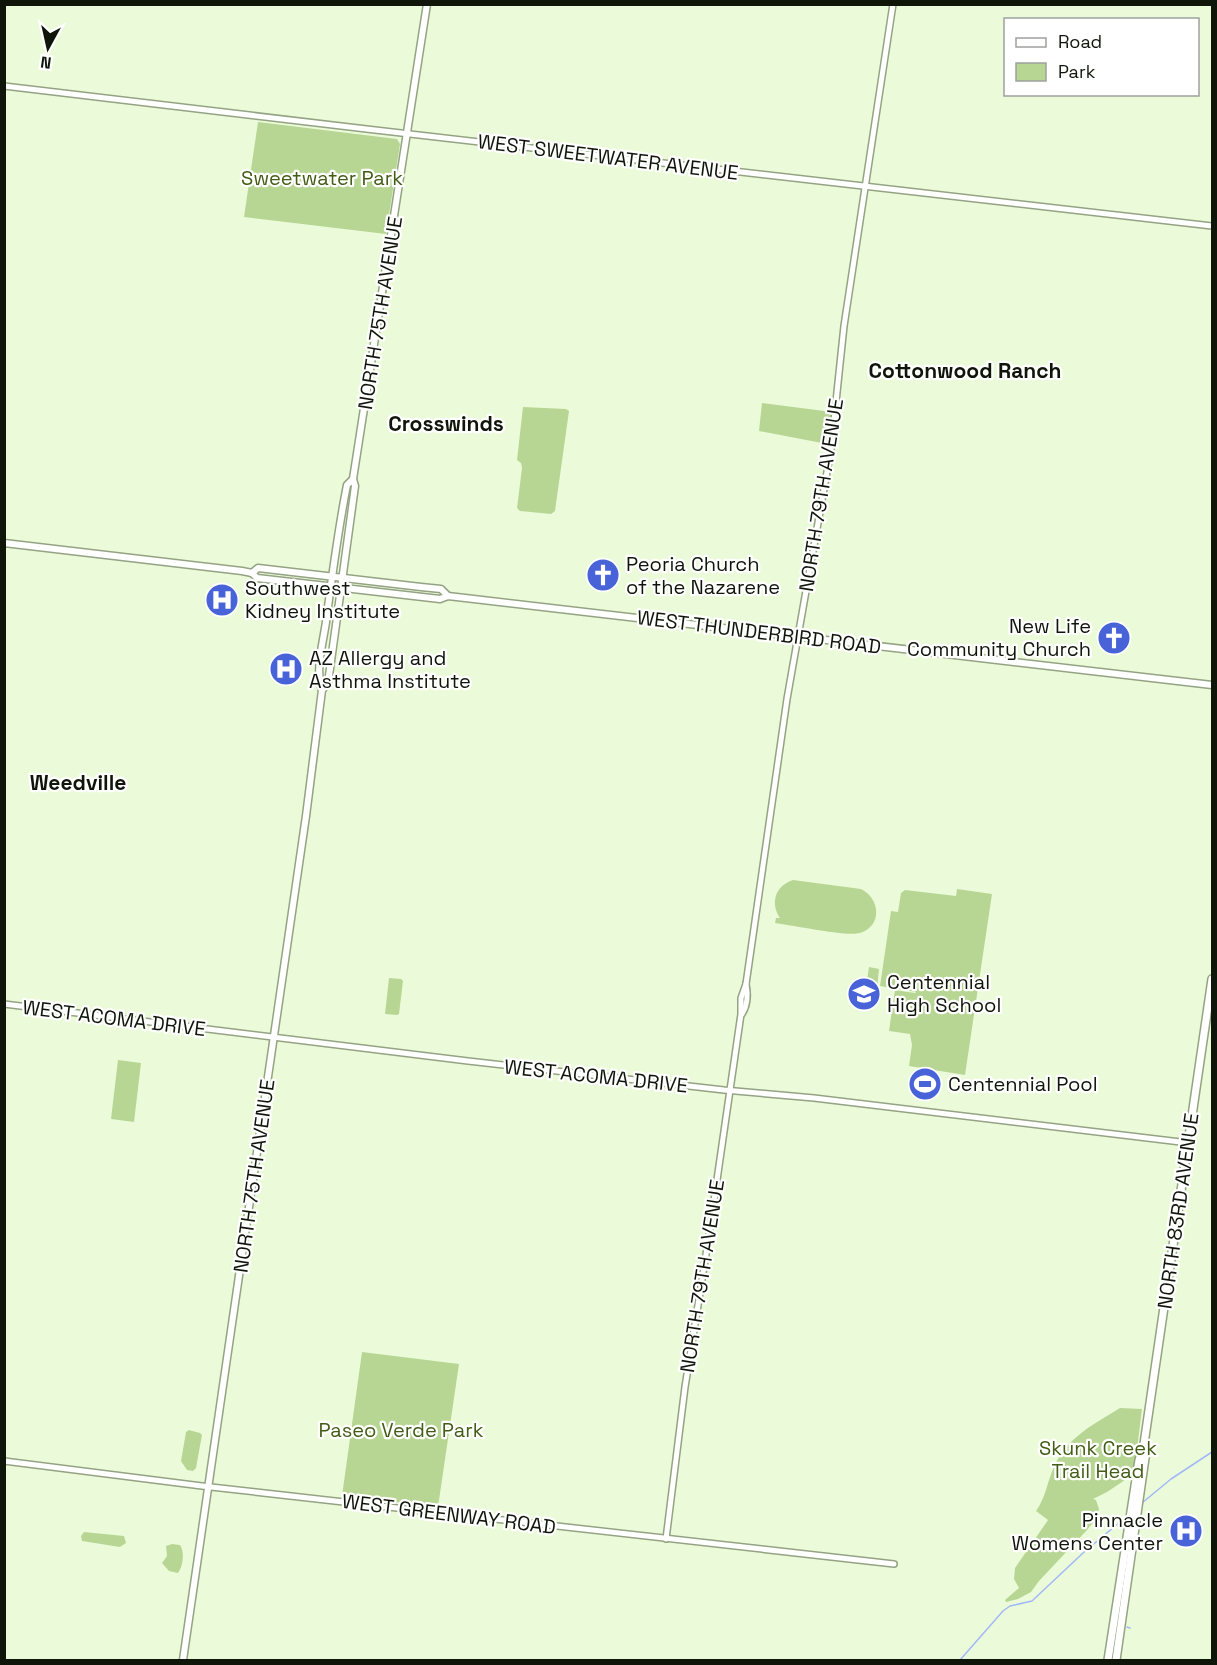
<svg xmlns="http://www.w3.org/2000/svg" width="1217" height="1665" font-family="'Space Grotesk',sans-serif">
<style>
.green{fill:#b8d693}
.water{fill:#a2b8f9}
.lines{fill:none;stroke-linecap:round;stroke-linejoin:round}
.stream{stroke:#a2b8f9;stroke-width:1.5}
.tertiary-casing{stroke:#94a383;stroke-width:8}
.secondary-casing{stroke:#94a383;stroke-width:9}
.primary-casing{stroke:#94a383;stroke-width:10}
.tertiary{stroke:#fff;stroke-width:5}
.secondary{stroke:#fff;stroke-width:6}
.primary{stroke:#fff;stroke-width:7}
.labels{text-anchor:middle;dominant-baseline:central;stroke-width:4.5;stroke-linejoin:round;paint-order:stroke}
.street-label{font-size:20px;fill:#10150a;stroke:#fff}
.park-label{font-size:20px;fill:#435d16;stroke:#fff}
.poi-label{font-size:20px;fill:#10150a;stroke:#fff;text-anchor:start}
.neighbourhood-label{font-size:21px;font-weight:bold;fill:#10150a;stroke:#fff}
</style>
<rect width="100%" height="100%" fill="#ebfbd9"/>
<g class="green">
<polygon points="258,122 397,139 400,144 386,234 244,217"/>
<polygon points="762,403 832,412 828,441 822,443 759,431"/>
<polygon points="523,407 566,409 569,411 555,511 551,514 520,511 517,508 522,468 521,463 517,460"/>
<path d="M793,880L861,889C880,898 883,926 860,933C847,937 792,925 775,923L776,918H780C770,903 775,886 793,880Z"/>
<polygon points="957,889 992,894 965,1075 909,1066 912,1045 910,1034 889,1031 895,990 915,993 916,992 880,986 891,911 898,912 901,893 905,890 956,896"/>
<polygon points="869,967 879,969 877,989 866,987"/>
<polygon points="389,978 401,979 403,981 399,1014 397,1015 385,1014"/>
<polygon points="118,1060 141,1063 134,1122 111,1119"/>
<polygon points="362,1352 459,1364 438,1507 342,1496"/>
<path d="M1120,1408L1142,1409L1134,1474L1107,1492L1093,1499L1096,1500L1099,1509L1095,1520L1087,1530L1039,1581L1031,1592L1018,1599L1006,1602L1005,1600L1019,1588L1014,1579L1015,1568L1048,1520L1036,1511C1046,1497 1047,1482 1054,1467C1066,1438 1094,1424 1120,1408Z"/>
<polygon points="189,1430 200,1433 202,1435 196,1468 193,1471 187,1470 181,1461 186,1432"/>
<polygon points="84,1532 124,1536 126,1543 120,1547 82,1541 81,1536"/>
<path d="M172,1544L180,1545C185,1552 183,1567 178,1573L169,1571L162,1563L167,1556L166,1546Z"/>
</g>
<path class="water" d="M926,1076L936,1077L935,1090L925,1089V1085H923L922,1092C916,1091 914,1087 914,1081L926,1082Z"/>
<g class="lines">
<g class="stream">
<polyline points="1142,1503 1171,1479 1212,1452"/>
<polyline points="1127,1627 1130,1628"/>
<polyline points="960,1660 1003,1611 1010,1606 1032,1601 1083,1553 1127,1516"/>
</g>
<defs>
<g id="tertiary">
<polyline points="4,86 375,130 1212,226"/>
<polyline points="4,1004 468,1061 724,1090 814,1098 1189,1143"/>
<path d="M742,1014C748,1005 748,994 746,984"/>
<polyline points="4,1461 202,1486 894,1564"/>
<polyline points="666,1539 685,1387 708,1242 741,1014 741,998 746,984 787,699 831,449 844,326 893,4"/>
</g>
<g id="secondary">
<polyline points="4,543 242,571 252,573 257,578 440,599 448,596 1212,685"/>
<polyline points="252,573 258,568 421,587 441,589 448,596"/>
<polyline points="322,690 328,683 355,486 353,479 427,4"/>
<path d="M183,1660L306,816L322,690C315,670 323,643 326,622C332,576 338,530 347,485L353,479"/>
</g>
<g id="primary">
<polyline points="1108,1660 1139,1460 1144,1444"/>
<polyline points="1116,1660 1146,1451 1144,1444 1212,979"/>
</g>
</defs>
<use href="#tertiary" class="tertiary-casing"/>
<use href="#secondary" class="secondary-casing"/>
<use href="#primary" class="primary-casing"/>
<use href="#tertiary" class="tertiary"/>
<use href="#secondary" class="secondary"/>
<use href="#primary" class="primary"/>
</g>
<defs>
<symbol id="church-disc" viewBox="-11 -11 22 22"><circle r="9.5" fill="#4863d7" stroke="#fff"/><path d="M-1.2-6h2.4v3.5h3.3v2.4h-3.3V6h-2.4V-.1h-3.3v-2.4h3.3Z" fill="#fff"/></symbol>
<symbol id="hospital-disc" viewBox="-11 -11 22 22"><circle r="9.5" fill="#4863d7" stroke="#fff"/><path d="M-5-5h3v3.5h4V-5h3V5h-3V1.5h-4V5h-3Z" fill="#fff"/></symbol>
<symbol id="school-disc" viewBox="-11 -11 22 22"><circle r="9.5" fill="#4863d7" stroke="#fff"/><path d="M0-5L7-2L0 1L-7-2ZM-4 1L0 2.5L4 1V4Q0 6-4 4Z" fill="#fff"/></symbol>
<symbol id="stadium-disc" viewBox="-11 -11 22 22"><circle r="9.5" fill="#4863d7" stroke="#fff"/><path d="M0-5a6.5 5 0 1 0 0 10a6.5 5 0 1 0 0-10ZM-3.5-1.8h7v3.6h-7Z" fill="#fff"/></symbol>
</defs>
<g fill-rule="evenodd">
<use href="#church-disc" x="584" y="556" width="38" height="38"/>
<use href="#hospital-disc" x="203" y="581" width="38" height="38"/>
<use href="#church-disc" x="1095" y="619" width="38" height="38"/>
<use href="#hospital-disc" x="267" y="650" width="38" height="38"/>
<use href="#school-disc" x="845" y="975" width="38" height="38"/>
<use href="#stadium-disc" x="906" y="1065" width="38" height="38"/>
<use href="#hospital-disc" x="1167" y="1512" width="38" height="38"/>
</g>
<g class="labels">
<g class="street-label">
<text transform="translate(608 157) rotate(7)">WEST SWEETWATER AVENUE</text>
<text transform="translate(380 313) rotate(-81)">NORTH 75TH AVENUE</text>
<text transform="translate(821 495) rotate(-81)">NORTH 79TH AVENUE</text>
<text transform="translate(759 632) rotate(7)">WEST THUNDERBIRD ROAD</text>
<text transform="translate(114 1018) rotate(7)">WEST ACOMA DRIVE</text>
<text transform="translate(596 1076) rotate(6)">WEST ACOMA DRIVE</text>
<text transform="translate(254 1176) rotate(-82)">NORTH 75TH AVENUE</text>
<text transform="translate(1178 1211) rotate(-82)">NORTH 83RD AVENUE</text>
<text transform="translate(702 1276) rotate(-81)">NORTH 79TH AVENUE</text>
<text transform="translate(449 1514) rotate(7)">WEST GREENWAY ROAD</text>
</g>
<g class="park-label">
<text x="322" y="178">Sweetwater Park</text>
<text x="401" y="1430">Paseo Verde Park</text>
<text x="1098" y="1448">Skunk Creek<tspan x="1098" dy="23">Trail Head</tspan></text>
</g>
<g class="poi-label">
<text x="626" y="564">Peoria Church<tspan x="626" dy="23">of the Nazarene</tspan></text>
<text x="245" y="588">Southwest<tspan x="245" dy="23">Kidney Institute</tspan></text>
<text x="1091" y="626" text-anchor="end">New Life<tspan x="1091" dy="23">Community Church</tspan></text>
<text x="309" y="658">AZ Allergy and<tspan x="309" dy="23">Asthma Institute</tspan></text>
<text x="887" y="982">Centennial<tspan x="887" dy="23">High School</tspan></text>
<text x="948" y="1084">Centennial Pool</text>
<text x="1163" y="1520" text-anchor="end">Pinnacle<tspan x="1163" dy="23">Womens Center</tspan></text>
</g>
<g class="neighbourhood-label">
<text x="965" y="370">Cottonwood Ranch</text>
<text x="446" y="423">Crosswinds</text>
<text x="78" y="782">Weedville</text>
</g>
</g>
<rect width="1217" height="1665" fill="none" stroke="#10150a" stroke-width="12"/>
<rect x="1004" y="18" width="195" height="78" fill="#ffffff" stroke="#9fa19d" stroke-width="1.5"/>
<rect x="1016" y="38" width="30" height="9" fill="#ffffff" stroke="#9fa19d" stroke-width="1.5"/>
<text x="1058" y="48" font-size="18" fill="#10150a">Road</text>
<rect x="1016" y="63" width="30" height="18" fill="#b8d693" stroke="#9fa19d" stroke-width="1.5"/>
<text x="1058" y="78" font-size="18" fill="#10150a">Park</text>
<g transform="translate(48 48) rotate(188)" stroke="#ffffff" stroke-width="4.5" paint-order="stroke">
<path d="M0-4.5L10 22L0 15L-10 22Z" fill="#10150a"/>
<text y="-9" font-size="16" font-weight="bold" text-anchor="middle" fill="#10150a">N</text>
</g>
</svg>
